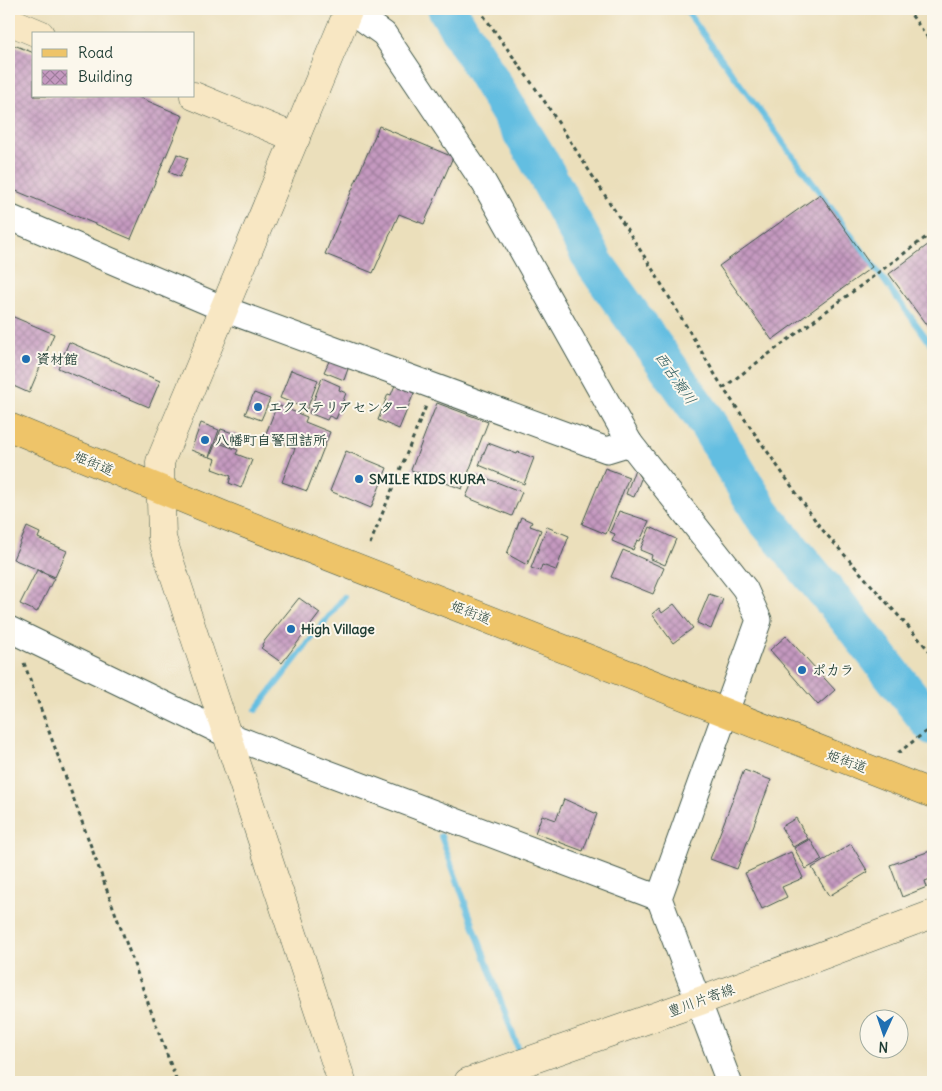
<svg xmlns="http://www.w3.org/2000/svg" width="942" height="1091" font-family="Delius,'Klee One',sans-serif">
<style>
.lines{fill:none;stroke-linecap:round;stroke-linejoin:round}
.stream{stroke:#64bee1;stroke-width:6}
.river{stroke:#64bee1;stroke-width:39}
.building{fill:url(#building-cross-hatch)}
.street-casing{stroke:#3e5548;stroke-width:27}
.secondary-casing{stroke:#3e5548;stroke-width:29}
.primary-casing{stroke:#3e5548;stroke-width:29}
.path{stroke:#3e5548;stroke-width:3;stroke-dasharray:4 4;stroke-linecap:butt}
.street{stroke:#fff;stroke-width:25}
.secondary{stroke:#f8e7c3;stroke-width:28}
.primary{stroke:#eec469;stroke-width:28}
.poi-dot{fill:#1f6fb2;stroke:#fbf7ec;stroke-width:2}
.labels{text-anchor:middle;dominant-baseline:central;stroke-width:4;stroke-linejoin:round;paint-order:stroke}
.poi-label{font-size:14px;font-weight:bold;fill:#1f3d34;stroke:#fbf7ec;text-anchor:start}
.street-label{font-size:14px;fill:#1f3d34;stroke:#fbf7ec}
.water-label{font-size:15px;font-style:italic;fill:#305d5f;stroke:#fbf7ec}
</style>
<defs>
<pattern id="building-cross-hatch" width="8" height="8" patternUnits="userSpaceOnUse" patternTransform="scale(1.25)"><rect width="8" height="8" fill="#c599c0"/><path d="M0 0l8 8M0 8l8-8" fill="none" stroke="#9f7e9d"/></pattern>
</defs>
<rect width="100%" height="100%" fill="#fbf7ec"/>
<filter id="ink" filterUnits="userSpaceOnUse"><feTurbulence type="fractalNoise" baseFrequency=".02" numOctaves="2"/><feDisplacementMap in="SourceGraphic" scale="10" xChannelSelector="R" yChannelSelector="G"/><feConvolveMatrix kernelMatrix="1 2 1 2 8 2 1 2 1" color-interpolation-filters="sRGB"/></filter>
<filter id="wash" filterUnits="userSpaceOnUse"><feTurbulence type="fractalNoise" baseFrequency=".0096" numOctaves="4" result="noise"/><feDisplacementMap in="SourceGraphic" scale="20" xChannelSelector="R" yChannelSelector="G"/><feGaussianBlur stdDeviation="1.12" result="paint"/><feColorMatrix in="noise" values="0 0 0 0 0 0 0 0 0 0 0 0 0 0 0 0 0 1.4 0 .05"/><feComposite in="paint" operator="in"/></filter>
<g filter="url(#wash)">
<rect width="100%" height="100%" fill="#ebdfbb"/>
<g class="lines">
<g class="stream">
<polyline points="685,9 933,347"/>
<polyline points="256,710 344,597"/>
<polyline points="441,836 518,1048"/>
</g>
<polyline class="river" points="447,9 538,159 595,264 703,416 764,517 843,612 933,726"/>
</g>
<g id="blocks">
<g class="building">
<polygon points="9,43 34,53 34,96 136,96 183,116 131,239 9,188"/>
<polygon points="379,126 453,157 424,224 399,214 373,273 325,254"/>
<polygon points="177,154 188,158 180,177 169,172"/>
<polygon points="820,194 872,267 772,340 719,266"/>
<polygon points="933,241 933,334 889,274"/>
<polygon points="9,315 54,334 29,393 9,384"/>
<polygon points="69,342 160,381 149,407 58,368"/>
<polygon points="330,359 349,366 344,380 324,372"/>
<polygon points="291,370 318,380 307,409 280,398"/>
<polygon points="322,378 340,386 339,390 346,393 336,419 329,416 327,420 309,413"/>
<polygon points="395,385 414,393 399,429 378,420 388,394 391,395"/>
<polygon points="254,393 270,399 261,420 245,414"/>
<polygon points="437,403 488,422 462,489 411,470"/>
<polygon points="277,405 307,417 305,422 330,432 307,491 282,482 295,448 265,436"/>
<polygon points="201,423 219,430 209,457 191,450"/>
<polygon points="221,429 239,435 234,447 217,440"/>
<polygon points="216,442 238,450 236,454 252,460 241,488 229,483 231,476 212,469 216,459 210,457"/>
<polygon points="488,443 517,454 518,452 534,458 524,484 479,465"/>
<polygon points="346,451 387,468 371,508 330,491"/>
<polygon points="605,468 629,477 606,534 582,524"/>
<polygon points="635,469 641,479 634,497 626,494"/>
<polygon points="476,474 522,492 512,516 466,497"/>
<polygon points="619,511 649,521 640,541 637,540 633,550 612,541 615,534 610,532"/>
<polygon points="521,517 532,522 530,526 541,530 527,565 507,554"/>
<polygon points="27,527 40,533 38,538 67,551 55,577 13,559"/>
<polygon points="547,527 569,536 556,570 542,565 540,571 531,568"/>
<polygon points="650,527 676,539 665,565 651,559 652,555 640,550"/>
<polygon points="623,550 664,568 653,594 611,577"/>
<polygon points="37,570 54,578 37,612 20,604"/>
<polygon points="709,594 723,599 711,629 697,623"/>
<polygon points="299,598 320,613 282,663 261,648 263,646 262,644"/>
<polygon points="674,604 693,628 673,643 652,614 659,608 662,613"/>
<polygon points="786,636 835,690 818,705 770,650"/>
<polygon points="744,770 771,780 737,869 710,859"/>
<polygon points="564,799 597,814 583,851 535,833 542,815 556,820"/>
<polygon points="796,818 808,839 793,847 781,827"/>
<polygon points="810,839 822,860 806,869 794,848"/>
<polygon points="851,844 868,872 829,896 812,868"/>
<polygon points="933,850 933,878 925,881 927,887 902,897 890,865"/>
<polygon points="791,852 803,878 782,887 787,897 762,909 745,873"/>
</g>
</g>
</g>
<g filter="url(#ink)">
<use href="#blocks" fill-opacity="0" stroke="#3e5548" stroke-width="1"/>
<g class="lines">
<defs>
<g id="street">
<polyline points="349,9 384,34 484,183 630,443 745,589 759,620 659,898 729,1082"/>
<polyline points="9,217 224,309 607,450 630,443"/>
<polyline points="9,629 228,735 659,898"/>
</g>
<g id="secondary">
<polyline points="9,21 40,34"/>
<polyline points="194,96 296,138"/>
<polyline points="342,1082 162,538 160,462 349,9"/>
<polyline points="468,1082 700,1001 933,914"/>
</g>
<polyline id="primary" points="9,427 223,515 933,794"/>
</defs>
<use href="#street" class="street-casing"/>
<use href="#secondary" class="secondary-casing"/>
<use href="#primary" class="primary-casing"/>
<g class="path">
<polyline points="479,9 543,99 653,270 723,388 820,527 933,655"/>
<polyline points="907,9 933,45"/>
<polyline points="723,388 933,232"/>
<polyline points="370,544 426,406"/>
<polyline points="24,663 177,1082"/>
<polyline points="898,753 933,726"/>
</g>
<use href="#street" class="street"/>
<use href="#secondary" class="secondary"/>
<use href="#primary" class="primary"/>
</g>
</g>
<g class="poi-dot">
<circle cx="26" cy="359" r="5"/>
<circle cx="258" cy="407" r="5"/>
<circle cx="205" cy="440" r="5"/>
<circle cx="359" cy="479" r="5"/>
<circle cx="291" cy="629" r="5"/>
<circle cx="802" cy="670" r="5"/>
</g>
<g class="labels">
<g class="poi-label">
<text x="36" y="359">資材館</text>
<text x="268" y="407">エクステリアセンター</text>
<text x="215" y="440">八幡町自警団詰所</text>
<text x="369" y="479">SMILE KIDS KURA</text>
<text x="301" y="629">High Village</text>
<text x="812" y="670">ポカラ</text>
</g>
<g class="street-label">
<text transform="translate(94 463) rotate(23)">姫街道</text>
<text transform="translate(471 612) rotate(21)">姫街道</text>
<text transform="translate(847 761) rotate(20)">姫街道</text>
<text transform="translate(701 1000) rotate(-20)">豊川片寄線</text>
</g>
<g class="water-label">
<text transform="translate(676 378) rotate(55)">西古瀬川</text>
</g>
</g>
<rect width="942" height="1091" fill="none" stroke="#fbf7ec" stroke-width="30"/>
<rect x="32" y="32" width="162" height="65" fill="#fbf7ec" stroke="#a3ada2"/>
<rect x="42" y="49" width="25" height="8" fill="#eec469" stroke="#a3ada2"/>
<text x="78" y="58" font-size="15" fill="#1f3d34">Road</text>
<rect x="42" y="70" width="25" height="15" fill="url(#building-cross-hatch)" stroke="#a3ada2"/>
<text x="78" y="82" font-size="15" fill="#1f3d34">Building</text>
<g transform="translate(884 1034) rotate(183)"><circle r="24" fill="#fbf7ec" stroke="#a3ada2"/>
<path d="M0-4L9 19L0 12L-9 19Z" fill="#1f6fb2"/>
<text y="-8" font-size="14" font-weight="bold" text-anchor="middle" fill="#1f3d34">N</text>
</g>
</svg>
